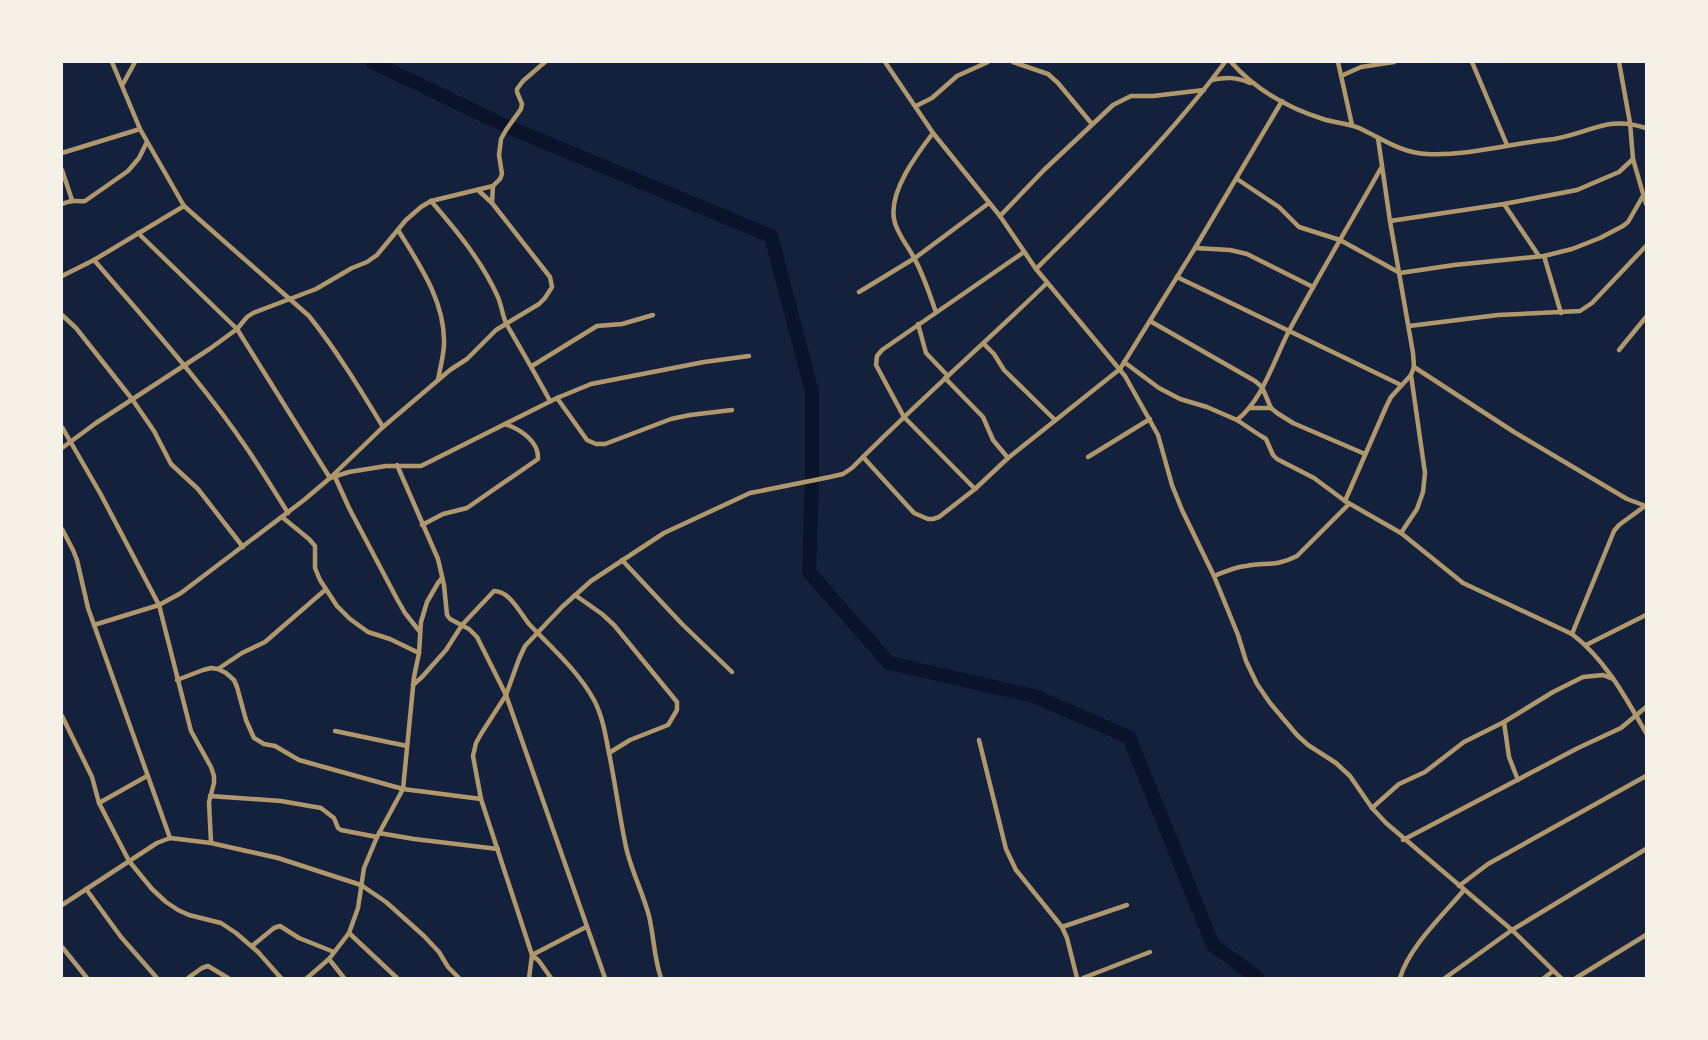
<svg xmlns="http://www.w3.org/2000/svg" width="1708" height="1040" font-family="'Fira Sans Condensed',sans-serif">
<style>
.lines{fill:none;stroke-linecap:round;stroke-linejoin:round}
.river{stroke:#0b132b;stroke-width:14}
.minor{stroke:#b1986c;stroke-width:4.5}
</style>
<rect width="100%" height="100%" fill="#14213d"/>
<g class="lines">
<polyline class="river" points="372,62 506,126 771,236 812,392 812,480 809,572 889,663 1034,696 1129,737 1213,945 1258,978"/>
<g class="minor">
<path d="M112,62L140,129L184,206L309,316C337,351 360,389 383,427"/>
<polyline points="885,62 933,133 1000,216 1036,269 1125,376 1158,435 1172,485 1182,510 1214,576 1238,635 1246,661 1257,684 1270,703 1297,735 1308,745 1336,763 1350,776 1372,808 1386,823 1512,930 1561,978"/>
<polyline points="1013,62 1048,74 1058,83 1092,124"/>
<path d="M1231,62C1255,89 1288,108 1323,119C1335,123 1347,123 1359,128C1381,138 1401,153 1427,154C1469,156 1512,143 1554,139C1591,133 1607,115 1646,128"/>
<polyline points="1338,62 1352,125"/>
<polyline points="1472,62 1507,145"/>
<polyline points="1619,62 1630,123 1633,159 1646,204"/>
<polyline points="1341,76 1361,67 1394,62"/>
<path d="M1212,80C1227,77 1236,77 1250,83"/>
<polyline points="123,84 135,62"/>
<polyline points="916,106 932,98 957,76 988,62"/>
<path d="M933,133C917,154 889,191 894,219C896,232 907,245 913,256C923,273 929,293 936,312"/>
<polyline points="1378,138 1390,221 1413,353 1414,367 1411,375 1425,473 1423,492 1417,509 1401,533"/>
<polyline points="62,153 140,129"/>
<polyline points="62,170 72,200"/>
<polyline points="1237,179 1279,207 1299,227 1340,240 1400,273 1454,265 1544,256 1572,249 1600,238 1623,226 1628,222 1643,196"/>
<path d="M431,201C456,230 481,260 497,295C502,305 502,316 507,325C522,351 536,375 550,401"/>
<polyline points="492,203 493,186"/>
<path d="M62,204C73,199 74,202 85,201L128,171L139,158L147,142"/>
<polyline points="1504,204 1539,256"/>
<polyline points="1000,216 1044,170 1113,105 1131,96 1153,96 1204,90"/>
<polyline points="1390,221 1504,204 1577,190 1619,172 1633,159"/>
<path d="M398,230C419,264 445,301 444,343C444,355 440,368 438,380"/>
<polyline points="138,233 237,329 330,478 349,472 386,466 421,466 557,398 591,384 704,362 749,356"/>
<polyline points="1195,248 1230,250 1247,254 1313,287"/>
<polyline points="1544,256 1561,313"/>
<path d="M94,260C147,322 203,383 248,450C262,471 275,492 288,513"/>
<path d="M1036,269C1103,202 1169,138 1225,62"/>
<polyline points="62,276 94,260 184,206"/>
<polyline points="1177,277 1401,385"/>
<polyline points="859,292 915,258 989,203"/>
<polyline points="62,315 76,328 132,399 154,431 171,464 198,489 243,547"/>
<polyline points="1150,321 1255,381 1262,387 1271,408 1277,413 1293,423 1365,454"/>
<polyline points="918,324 926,353 948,376"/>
<polyline points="1409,326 1498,315 1580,311 1592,303 1646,246"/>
<polyline points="984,344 994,354 1004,370 1055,420"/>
<polyline points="1619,350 1646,317"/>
<path d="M1124,362L1159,388L1180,399L1207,407L1237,420L1261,436L1266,439L1273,455L1277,459L1314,478L1345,501L1401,533L1463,583L1572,634C1605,659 1626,698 1646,733"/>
<polyline points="532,366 597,326 622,324 653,315"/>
<polyline points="1414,367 1514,432 1627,499 1646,506"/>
<polyline points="945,378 983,417 993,440 1008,458"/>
<polyline points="557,398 587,440 596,444 605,444 671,419 690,415 732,410"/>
<polyline points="1249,408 1271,408"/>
<path d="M1237,420C1264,398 1274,359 1290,329C1319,275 1351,222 1381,168"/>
<polyline points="62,427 100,493 159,605 191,731 211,767 214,776 214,783 209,802 211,843"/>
<polyline points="62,448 96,423 211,348 237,329 247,317 253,313 316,289 352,268 367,262 377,255 406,220 421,207 431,201 493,186 500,179 502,174 499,155 501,139 506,130 521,109 522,104 517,92 517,89 523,81 545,62"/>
<polyline points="863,457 914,513 928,519 933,519 939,517 975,489 1008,458 1120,369 1195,248 1282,101"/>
<polyline points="1088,457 1150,419"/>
<polyline points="397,465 438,559 444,585 447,615 450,619 469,629 477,637 506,695 605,978"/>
<polyline points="335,477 349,508 397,599 405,613 420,632"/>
<polyline points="975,489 904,417 876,365 877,356 882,350 1024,252"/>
<polyline points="1345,501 1386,407 1391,397 1411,375"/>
<polyline points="282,517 309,539 315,546 315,568 320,580 337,606 350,619 368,632 390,639 419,653"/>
<path d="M422,525L443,514L467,508L538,459C539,441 520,429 505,424"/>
<polyline points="62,529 73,550 77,560 88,608 170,838"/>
<polyline points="622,560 682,624 732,672"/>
<path d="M1214,576C1224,572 1235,567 1246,566C1266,562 1276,567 1297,556L1349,504"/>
<polyline points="575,595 602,614 614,625 677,702 677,710 668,725 630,740 609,753"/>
<polyline points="94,625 159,605 181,593 304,500 330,478 383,427 450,370 467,359 496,330 539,304 545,298 552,287 550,277 492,203 478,190"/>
<polyline points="1572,634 1614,531 1619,525 1645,506"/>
<polyline points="1586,645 1646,615"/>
<polyline points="218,669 242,653 265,642 325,590"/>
<polyline points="177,680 203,670 211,668 218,669 226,673 234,680 237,687 246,720 254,738 264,744 275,746 299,760 403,789 481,799"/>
<path d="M413,685L422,677L446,650L462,625L494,591C510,591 520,613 529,624C552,648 578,671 594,700C602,715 605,732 608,748C615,781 619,814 626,847C631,870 643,893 649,916C654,937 654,958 661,978"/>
<polyline points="62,716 92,777 99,803 129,861 152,889 166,902 178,910 189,915 221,923 236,933 258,952 281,978"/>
<polyline points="1504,722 1509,757 1518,780"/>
<polyline points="335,731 407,746"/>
<polyline points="979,740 1006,849 1016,870 1062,927 1067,938 1077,978"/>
<polyline points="210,796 281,801 321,808 334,818 338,828 341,830 377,837"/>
<polyline points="99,803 147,776"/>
<polyline points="1372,808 1399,784 1425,772 1464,742 1504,722 1553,692 1583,677 1603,675 1613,679"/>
<polyline points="379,833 414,839 498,849"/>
<polyline points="1403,840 1578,748 1621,728 1646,707"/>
<polyline points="1459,886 1488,864 1646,776"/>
<polyline points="86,889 121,937 157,978"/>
<polyline points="62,905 157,843 170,838 211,843 278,858 361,885 386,902 424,936 439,952 448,967 459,978"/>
<polyline points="1062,927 1127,905"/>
<polyline points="349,933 397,978"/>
<polyline points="252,946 274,928 280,926 299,938 334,952"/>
<polyline points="62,947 87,978"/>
<polyline points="329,959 344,978"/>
<polyline points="188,978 202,968 208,966 228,978"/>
<polyline points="307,978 329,959 349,933 358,908 364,868 377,837 403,789 414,677 419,653 421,622 427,602 438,583 442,578"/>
<polyline points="529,978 532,955 586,927"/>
<path d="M551,978L539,961L532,955L481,799L473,756L476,743L481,734L506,695L519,659L525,646L562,607L591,581L664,533L750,493L830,477L843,474L852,468C915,404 983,345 1047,283"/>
<polyline points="1083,978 1150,952"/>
<path d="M1400,978C1409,947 1443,915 1464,890"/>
<polyline points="1445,978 1512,930 1646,849"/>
<polyline points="1544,978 1553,971"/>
<polyline points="1576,978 1646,935"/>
</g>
</g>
<rect width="1708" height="1040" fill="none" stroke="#f6f1e7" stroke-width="126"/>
</svg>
